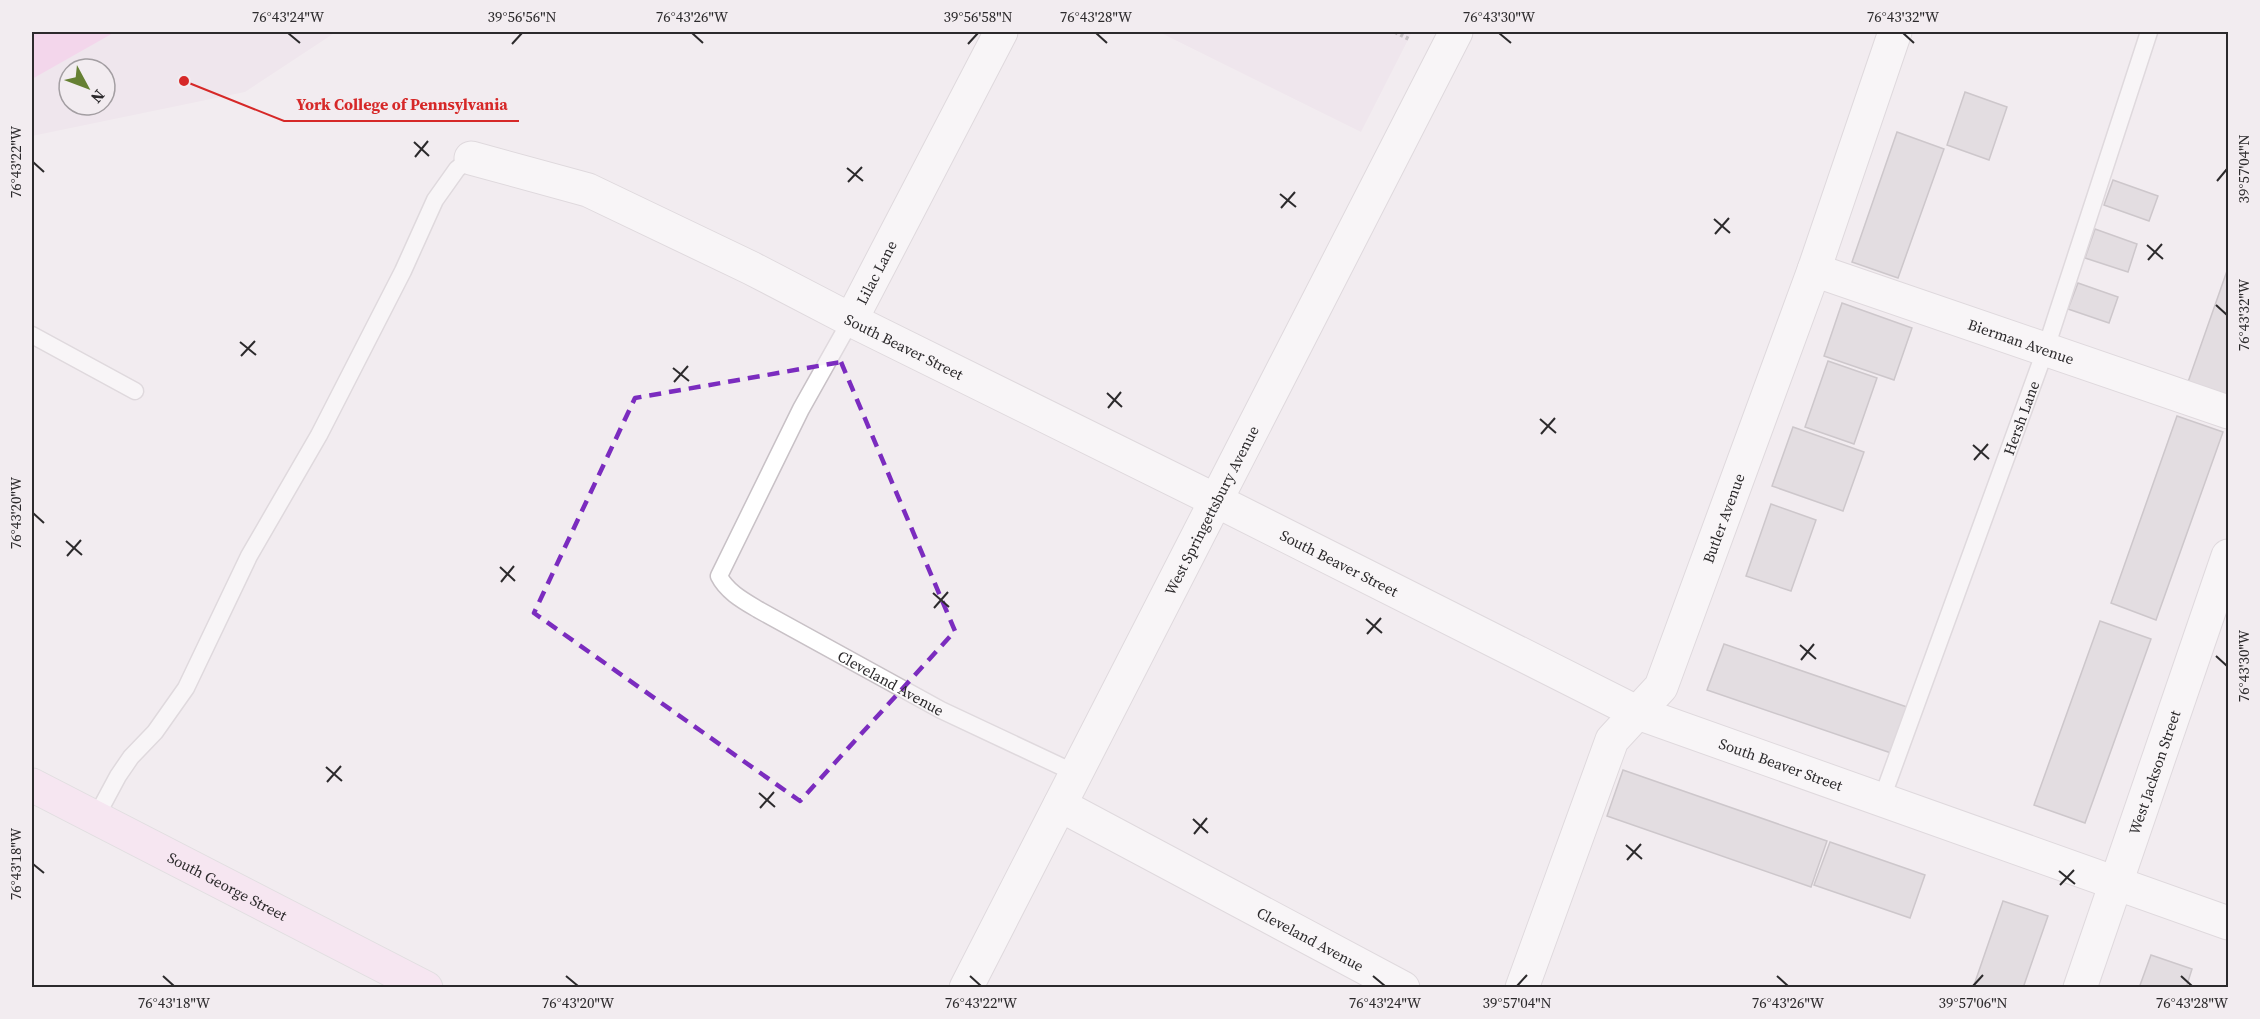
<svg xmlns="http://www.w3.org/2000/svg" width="2260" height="1019" font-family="'Source Serif 4',serif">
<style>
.built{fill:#ecdee8;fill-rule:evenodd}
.green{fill:#f3bbe5}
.building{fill:#d0c9ce;stroke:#a0999e;stroke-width:1.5}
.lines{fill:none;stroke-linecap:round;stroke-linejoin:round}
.lane-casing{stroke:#c8c1c6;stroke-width:19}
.street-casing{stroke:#c8c1c6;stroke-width:35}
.secondary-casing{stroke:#c8c1c6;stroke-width:35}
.primary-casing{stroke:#ccc;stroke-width:35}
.path{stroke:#908c8f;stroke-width:4;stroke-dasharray:3 3;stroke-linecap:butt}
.lane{stroke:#fff;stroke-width:16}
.street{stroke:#fff;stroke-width:33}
.secondary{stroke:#fff;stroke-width:33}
.primary{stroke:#faddf2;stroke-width:33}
.marked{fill:none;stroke:#7b2cbf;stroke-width:4.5;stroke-dasharray:12 8;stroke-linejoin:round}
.ticks{fill:none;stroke:#2c2a2c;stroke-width:2}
.labels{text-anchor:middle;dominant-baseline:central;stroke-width:4.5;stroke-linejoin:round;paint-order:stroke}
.street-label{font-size:15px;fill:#2c2a2c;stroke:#f2ecf0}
.leader{fill:none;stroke:#d62828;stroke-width:2}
.callout-dot{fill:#d62828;stroke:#f2ecf0;stroke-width:2}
.callout-label{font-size:16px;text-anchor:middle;font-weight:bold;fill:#d62828;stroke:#f2ecf0;stroke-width:4.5;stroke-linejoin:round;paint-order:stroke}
.neatline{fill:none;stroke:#2c2a2c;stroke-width:2}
.ticks-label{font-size:15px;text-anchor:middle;fill:#2c2a2c}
</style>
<rect width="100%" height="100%" fill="#f2ecf0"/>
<g class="built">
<path d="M32,32H336L245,92L32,136ZM69,69H105V105H69Z"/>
<polygon points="1159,32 1412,32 1361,132"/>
</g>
<polygon class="green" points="32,32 115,32 32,79"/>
<g class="building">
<polygon points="1965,92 2007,107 1989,160 1947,145"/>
<polygon points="1897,132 1944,149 1898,278 1852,262"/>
<polygon points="2113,180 2158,196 2149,221 2104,205"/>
<polygon points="2095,229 2137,244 2128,272 2085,258"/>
<polygon points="2228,268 2228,396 2188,382"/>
<polygon points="2078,283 2118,297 2109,323 2068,309"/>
<polygon points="1842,303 1912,328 1894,380 1824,356"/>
<polygon points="1828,361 1877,378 1854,444 1805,427"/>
<polygon points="2177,416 2223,432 2156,620 2111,603"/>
<polygon points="1793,427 1864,452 1843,511 1772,486"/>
<polygon points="1771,504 1816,520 1791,591 1746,576"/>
<polygon points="2100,621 2151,639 2085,823 2034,805"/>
<polygon points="1724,644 1907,707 1891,753 1707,690"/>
<polygon points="1623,770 1827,841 1811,887 1607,816"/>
<polygon points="1830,842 1925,875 1910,918 1814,885"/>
<polygon points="2003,901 2048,916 2023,988 1973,988"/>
<polygon points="2151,955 2192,969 2186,988 2139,988"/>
</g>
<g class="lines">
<defs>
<g id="lane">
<path id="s1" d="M851,320L801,409L719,576C727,592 744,601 759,610L941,710L1075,773"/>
<polyline points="32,335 135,391"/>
<path id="s2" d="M1881,801L2045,351L2149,32"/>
<polyline points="96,817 118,776 131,757 155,732 186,688 249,556 319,435 403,271 435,200 457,169 471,158"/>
</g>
<g id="street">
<path id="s3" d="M471,158L588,190L751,268L851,320L1215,500L1638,713L2228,923"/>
<path id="s4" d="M1814,270L2228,412"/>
<path id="s5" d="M851,320L1001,32"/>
<path id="s6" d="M1060,805L1403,988"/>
<path id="s7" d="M1522,988L1612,740L1661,687L1814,270L1895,32"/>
</g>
<g id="secondary">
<path id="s8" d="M966,988L1456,32"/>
<path id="s9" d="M2080,988L2228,556"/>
</g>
<g id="primary">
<path id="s10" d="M32,785L426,988"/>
</g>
</defs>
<use href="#lane" class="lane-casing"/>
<use href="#street" class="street-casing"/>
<use href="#secondary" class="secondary-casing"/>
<use href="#primary" class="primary-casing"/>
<polyline class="path" points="1395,32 1411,40"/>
<use href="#lane" class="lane"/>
<use href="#street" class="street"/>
<use href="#secondary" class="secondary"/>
<use href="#primary" class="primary"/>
</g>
<path d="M0 0H2260V1019H0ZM841,362L955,631L800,801L534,613L635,398Z" fill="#f2ecf0" fill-opacity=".55" fill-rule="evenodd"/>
<path class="marked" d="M841,362L955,631L800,801L534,613L635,398Z"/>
<path class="ticks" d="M288,33L300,43M692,33L703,43M1096,33L1107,43M1499,33L1511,43M1903,33L1914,43M512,44L522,33M968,44L978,33M414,142L429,156M415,157L428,141M33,162L44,172M847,168L863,181M2217,181L2227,169M848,182L862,167M1280,194L1296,207M1281,208L1295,192M1714,219L1730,233M1715,234L1729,218M2147,245L2163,259M2148,260L2162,244M2216,305L2227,315M240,342L256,355M241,356L255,341M673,368L689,381M674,382L688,366M1107,393L1122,407M1108,408L1121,392M1540,419L1556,433M1541,434L1555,418M1973,445L1989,459M1974,460L1988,444M33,513L44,523M66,541L82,555M67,556L81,540M500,567L515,581M501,582L514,566M933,593L949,607M934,608L948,592M1366,619L1382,633M1367,634L1381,618M1800,645L1816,659M2216,656L2227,666M1801,660L1814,644M326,767L342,781M327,782L341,766M759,793L775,807M760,808L774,792M1193,819L1208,833M1194,834L1207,818M1626,845L1642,859M1627,860L1641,844M33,864L44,873M2059,871L2075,884M2060,885L2074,870M163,976L174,986M566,976L578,986M970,976L981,986M1373,976L1385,986M1777,976L1788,986M2181,976L2192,986M1517,986L1527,975M1973,986L1983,975"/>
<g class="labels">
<g class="street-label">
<text stroke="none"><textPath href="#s5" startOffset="54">Lilac Lane</textPath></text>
<text stroke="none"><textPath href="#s4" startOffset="219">Bierman Avenue</textPath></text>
<text stroke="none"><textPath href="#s3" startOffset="474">South Beaver Street</textPath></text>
<text stroke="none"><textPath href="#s2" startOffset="408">Hersh Lane</textPath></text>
<text stroke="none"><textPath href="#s8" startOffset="537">West Springettsbury Avenue</textPath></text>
<text stroke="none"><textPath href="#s7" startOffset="516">Butler Avenue</textPath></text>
<text stroke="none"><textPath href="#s3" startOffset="960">South Beaver Street</textPath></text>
<text stroke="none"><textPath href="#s1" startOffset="492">Cleveland Avenue</textPath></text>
<text stroke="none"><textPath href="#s3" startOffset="1446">South Beaver Street</textPath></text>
<text stroke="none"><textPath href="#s9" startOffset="228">West Jackson Street</textPath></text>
<text stroke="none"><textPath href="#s10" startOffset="220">South George Street</textPath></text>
<text stroke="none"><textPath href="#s6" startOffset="284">Cleveland Avenue</textPath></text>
</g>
</g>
<path class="leader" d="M184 81L284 121H519"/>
<circle class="callout-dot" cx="184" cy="81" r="6"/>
<g class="callout-label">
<text x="402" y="110">York College of Pennsylvania</text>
</g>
<rect width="2260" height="1019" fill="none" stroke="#f2ecf0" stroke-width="66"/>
<g transform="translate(87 87) rotate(131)"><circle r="28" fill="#f2ecf0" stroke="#a39ea2" stroke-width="1.5"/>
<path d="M0-4.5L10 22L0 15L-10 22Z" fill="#668033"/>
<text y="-9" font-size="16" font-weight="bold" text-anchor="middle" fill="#2c2a2c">N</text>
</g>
<rect x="33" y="33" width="2194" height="953" class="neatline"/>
<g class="ticks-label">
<text x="288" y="22">76°43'24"W</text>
<text x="522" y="22">39°56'56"N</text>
<text x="692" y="22">76°43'26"W</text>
<text x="978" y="22">39°56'58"N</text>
<text x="1096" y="22">76°43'28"W</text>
<text x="1499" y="22">76°43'30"W</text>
<text x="1903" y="22">76°43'32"W</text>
<text transform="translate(16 162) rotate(-90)" y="5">76°43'22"W</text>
<text transform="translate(2244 169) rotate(-90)" y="5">39°57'04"N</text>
<text transform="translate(2244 315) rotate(-90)" y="5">76°43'32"W</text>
<text transform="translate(16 513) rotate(-90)" y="5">76°43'20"W</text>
<text transform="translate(2244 666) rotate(-90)" y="5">76°43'30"W</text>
<text transform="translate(16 864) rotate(-90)" y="5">76°43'18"W</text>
<text x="174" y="1008">76°43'18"W</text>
<text x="578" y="1008">76°43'20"W</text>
<text x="981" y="1008">76°43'22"W</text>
<text x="1385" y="1008">76°43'24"W</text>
<text x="1517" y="1008">39°57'04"N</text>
<text x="1788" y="1008">76°43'26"W</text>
<text x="1973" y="1008">39°57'06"N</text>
<text x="2192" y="1008">76°43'28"W</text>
</g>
</svg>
